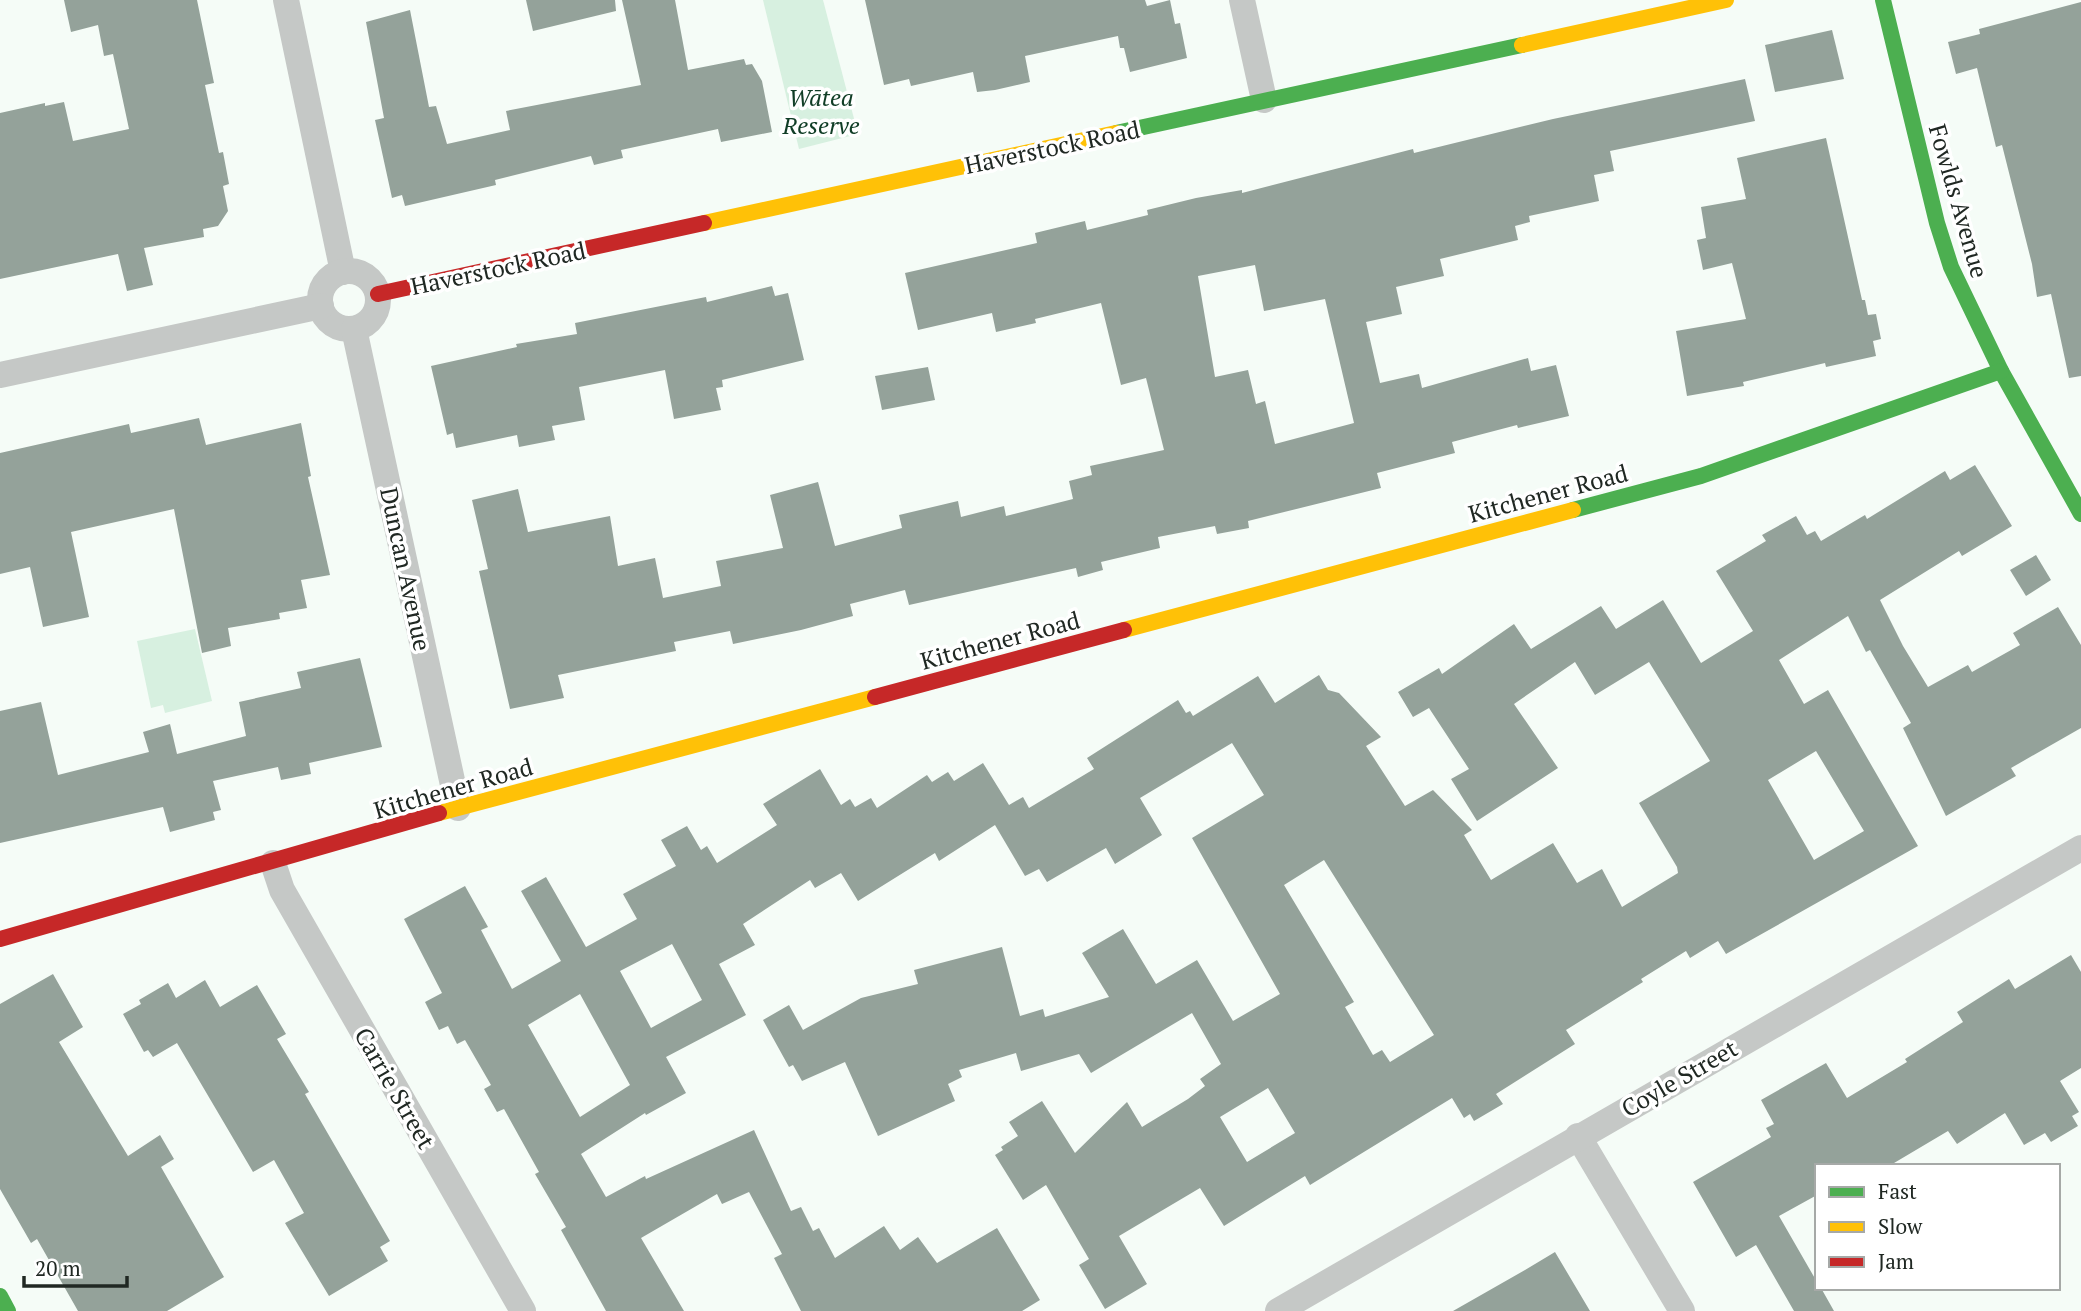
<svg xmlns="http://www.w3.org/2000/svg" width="2081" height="1311" font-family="'PT Serif',serif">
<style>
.green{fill:#d7f0e0}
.building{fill:#94a29a;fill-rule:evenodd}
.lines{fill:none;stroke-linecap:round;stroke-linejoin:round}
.street{stroke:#c5c8c6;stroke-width:26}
.fast{stroke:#4caf50;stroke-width:16}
.slow{stroke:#ffc107;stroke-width:16}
.jam{stroke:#c62828;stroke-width:16}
.labels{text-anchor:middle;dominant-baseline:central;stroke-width:7;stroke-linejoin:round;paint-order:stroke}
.park-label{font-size:24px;font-style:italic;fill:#103d26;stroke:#fff}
.street-label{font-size:24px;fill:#202823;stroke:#fff}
</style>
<rect width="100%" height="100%" fill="#f5fcf7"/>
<g class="green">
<polygon points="763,0 823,0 858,134 799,149"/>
<polygon points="195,629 212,701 165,713 163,705 151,708 137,641"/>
</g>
<g class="building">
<polygon points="64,0 197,0 214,83 205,85 219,153 223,152 229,184 223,186 228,211 218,226 203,229 204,237 144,248 153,285 127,291 118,254 0,279 0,113 45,103 45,106 64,102 73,141 129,129 113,54 104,56 98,25 71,32"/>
<polygon points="526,0 615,0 616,11 533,31"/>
<polygon points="622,0 675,0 688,70 744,59 746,65 752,64 762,81 772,132 721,142 718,129 621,150 623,158 594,165 591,156 495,180 496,185 405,206 402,195 392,198 375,120 384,118 366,22 410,10 429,107 436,106 447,144 510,130 506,111 641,85"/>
<polygon points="865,0 1145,0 1147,6 1170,0 1175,24 1180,23 1187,58 1130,72 1124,48 1120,48 1118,36 1025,56 1030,82 995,90 977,92 973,72 911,86 909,79 884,85"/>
<polygon points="2081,2 2081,376 2069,378 2051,294 2037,297 2032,264 2002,145 1996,147 1977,68 1956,74 1948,42 1980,34 1979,29"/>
<polygon points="1832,30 1844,79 1775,92 1765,45"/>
<path d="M1745,79L1755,121L1610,151L1614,171L1594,175L1599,201L1529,216L1530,222L1515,226L1518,240L1440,259L1444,276L1396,287L1402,314L1366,322L1380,383L1419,374L1422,388L1528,358L1531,371L1556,365L1569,416L1518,428L1517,425L1452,442L1455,453L1377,473L1381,488L1248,521L1249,528L1217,534L1215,526L1158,537L1160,548L1101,562L1103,570L1078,577L1076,568L909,605L905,590L850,604L853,616L801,630L733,644L730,631L674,642L676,651L558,675L564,698L510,709L479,571L488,569L472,500L518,489L528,532L610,516L618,566L655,558L663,598L721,586L716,561L783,548L770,495L818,482L835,546L902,528L899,515L958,501L961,517L1004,506L1006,516L1073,499L1069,481L1092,475L1090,466L1164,450L1146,378L1121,385L1101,303L1035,319L1036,323L996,332L992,313L918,330L905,273L1037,243L1035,233L1068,225L1085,221L1087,230L1148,215L1147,210L1196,198L1242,190V193L1413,149L1414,153L1553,119ZM1255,265L1264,311L1325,299L1354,423L1275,444L1265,401L1256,404L1248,370L1215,377L1198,276Z"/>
<polygon points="1826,138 1862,300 1865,300 1868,315 1876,314 1881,339 1873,341 1876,356 1826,367 1825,363 1743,382 1744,386 1687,396 1676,331 1746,319 1732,263 1703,270 1697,240 1706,238 1701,207 1746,199 1737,158"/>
<polygon points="772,286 775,296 788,293 804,360 722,380 723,387 716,388 721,410 674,419 665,370 579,387 585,420 552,426 555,440 519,447 517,435 456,448 453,433 447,435 431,366 517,347 516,344 577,334 575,323 706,297 707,302"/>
<polygon points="928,367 935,400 882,410 875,376"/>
<polygon points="199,418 206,445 301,423 311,476 308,477 330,575 301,580 307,608 279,613 280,619 228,628 231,646 202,653 174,509 71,532 89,617 43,627 30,567 0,574 0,453 129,424 131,433"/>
<path d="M1975,465L2012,526L1962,556L1959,551L1880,600L1903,646L1928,687L1968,665L1972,672L2020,645L2013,633L2058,607L2081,645V728L2011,768L2016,776L1946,816L1903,728L1911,723L1870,650L1866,652L1848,616L1779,660L1804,704L1828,690L1918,846L1726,954L1718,941L1690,958L1686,951L1641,979L1643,982L1566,1030L1575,1044L1496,1094L1503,1104L1474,1121L1470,1114L1464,1118L1452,1098L1310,1185L1305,1176L1224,1226L1200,1188L1119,1236L1147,1284L1105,1309L1079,1265L1089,1259L1046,1185L1023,1200L995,1155L1003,1150L1001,1147L1018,1136L1009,1122L1042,1101L1075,1153L1127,1102L1142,1127L1188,1099L1205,1086L1200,1079L1221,1064L1192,1013L1091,1073L1079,1054L1021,1071L1016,1053L959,1070L962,1077L948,1084L955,1101L878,1136L845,1062L802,1081L793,1065L789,1067L763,1020L789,1005L803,1030L861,998L918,984L914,970L1002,947L1020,1016L1043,1009L1045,1017L1109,997L1082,953L1123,929L1156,984L1197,960L1233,1021L1280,994L1192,838L1264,795L1232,743L1140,798L1162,835L1115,864L1106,848L1047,882L1039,869L1025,876L995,825L939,861L935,853L858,901L841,873L815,888L810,880L743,924L755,945L719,964L746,1015L666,1057L686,1093L646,1115L645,1113L581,1154L606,1197L645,1176L646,1179L754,1130L791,1211L801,1207L813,1231L819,1228L835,1258L884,1226L900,1250L918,1237L937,1263L997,1228L1040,1300L1022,1311H801L774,1258L782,1254L749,1192L722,1204L717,1194L641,1238L684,1311H606L561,1230L566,1227L535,1174L539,1172L504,1109L497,1112L484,1089L491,1085L465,1040L457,1044L448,1026L439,1030L425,1002L442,993L404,919L465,886L488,927L481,930L512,989L561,961L521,891L546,877L586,947L637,919L623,894L676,866L661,840L687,826L701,850L707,846L717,863L777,825L763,804L820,769L841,805L850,799L855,807L871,798L877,808L927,775L932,782L948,772L954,781L983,763L1009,805L1023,797L1029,808L1094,769L1087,758L1178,700L1186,713L1190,711L1193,716L1258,676L1275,703L1319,675L1328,690L1339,693L1381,737L1366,746L1405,806L1433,790L1472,830L1464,835L1491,880L1553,843L1577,883L1602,869L1622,907L1678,873L1677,867L1639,803L1710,761L1649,662L1595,695L1575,662L1514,704L1558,768L1477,821L1451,779L1469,769L1429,708L1413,717L1398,692L1439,668L1442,674L1514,624L1531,649L1601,606L1616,629L1663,600L1701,663L1753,631L1716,571L1766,541L1762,535L1796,516L1807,535L1815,531L1821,541L1865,515L1867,519L1945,471L1950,480ZM1816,751L1864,831L1814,860L1768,780ZM1324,860L1434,1035L1390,1062L1382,1050L1373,1055L1345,1007L1354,1002L1284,885ZM672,944L702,1000L651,1028L620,971ZM580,994L630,1085L580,1117L528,1025ZM1268,1088L1295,1133L1247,1162L1220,1117Z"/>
<polygon points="2036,555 2051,580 2026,596 2010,570"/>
<polygon points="360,658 382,747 309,763 311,774 281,780 278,767 213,781 221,810 213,812 215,820 170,832 163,807 0,843 0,711 41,702 58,775 149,752 143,732 170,724 177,754 246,736 239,702 301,688 297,672"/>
<polygon points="2071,955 2081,972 2081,1068 2060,1081 2079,1112 2072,1116 2078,1126 2051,1142 2045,1133 2024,1145 2005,1113 1957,1144 1948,1131 1889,1166 1817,1166 1817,1195 1779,1216 1817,1282 1817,1288 1821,1288 1834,1311 1794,1311 1756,1245 1736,1257 1693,1182 1771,1137 1766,1128 1774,1124 1761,1100 1826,1063 1847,1098 1907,1062 1905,1059 1963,1022 1957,1012 2009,979 2015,989"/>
<polygon points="53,974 83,1027 59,1042 128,1156 160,1135 174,1159 161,1167 224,1277 167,1311 78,1311 37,1239 31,1243 0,1189 0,1004"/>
<polygon points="205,980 220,1007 257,985 286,1034 277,1039 309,1092 305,1094 390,1241 380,1247 388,1261 329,1296 285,1223 304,1213 274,1160 253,1172 177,1043 153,1057 148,1050 144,1052 123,1014 141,1004 139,1000 168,983 176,998"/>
<polygon points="1555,1252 1590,1311 1453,1311 1525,1270"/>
</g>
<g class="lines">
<g class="street">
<polyline points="286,0 343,272"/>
<polyline points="1242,0 1264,100"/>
<circle cx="349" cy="300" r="29"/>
<polyline points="354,329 458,808"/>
<polyline points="0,375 321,306"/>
<polyline points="273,863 282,890 523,1311"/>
<polyline points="1578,1136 1682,1311"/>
<polyline points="1278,1311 2081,848"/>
</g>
<g class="fast">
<polyline points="1883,0 1937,223 1951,267 2001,371 2081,514"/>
<polyline points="1116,133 1522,45"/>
<polyline points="1573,510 1701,476 2001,371"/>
<polyline points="0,1296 8,1311"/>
</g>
<g class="slow">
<polyline points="1522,45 1726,0"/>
<polyline points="704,223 1116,133"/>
<polyline points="1124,630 1573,510"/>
<polyline points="439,813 875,697"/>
</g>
<g class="jam">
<polyline points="378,294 704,223"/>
<polyline points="875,697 1124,630"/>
<polyline points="0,939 439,813"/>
</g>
</g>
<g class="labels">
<g class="park-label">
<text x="821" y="97">Wātea<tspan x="821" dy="28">Reserve</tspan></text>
</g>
<g class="street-label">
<text transform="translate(1052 147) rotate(-12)">Haverstock Road</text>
<text transform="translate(1959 201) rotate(74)">Fowlds Avenue</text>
<text transform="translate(498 268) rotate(-12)">Haverstock Road</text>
<text transform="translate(1548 493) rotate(-15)">Kitchener Road</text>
<text transform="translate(406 569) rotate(78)">Duncan Avenue</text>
<text transform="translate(1000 640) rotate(-15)">Kitchener Road</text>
<text transform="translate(453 788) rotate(-16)">Kitchener Road</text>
<text transform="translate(1679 1078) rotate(-30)">Coyle Street</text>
<text transform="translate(395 1088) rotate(60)">Carrie Street</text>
</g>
</g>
<rect x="1815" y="1164" width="245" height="126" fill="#ffffff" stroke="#a6a9a7" stroke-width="2"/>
<rect x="1829" y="1187" width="35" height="10" fill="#4caf50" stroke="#a6a9a7" stroke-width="2"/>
<text x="1878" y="1199" font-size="21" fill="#202823">Fast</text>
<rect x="1829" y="1222" width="35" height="10" fill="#ffc107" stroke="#a6a9a7" stroke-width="2"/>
<text x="1878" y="1234" font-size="21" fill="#202823">Slow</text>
<rect x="1829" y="1257" width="35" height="10" fill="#c62828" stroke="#a6a9a7" stroke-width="2"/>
<text x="1878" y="1269" font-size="21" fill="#202823">Jam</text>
<path d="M24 1276v10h103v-10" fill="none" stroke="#202823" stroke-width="3.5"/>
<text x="35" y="1276" font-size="21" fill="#202823" stroke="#ffffff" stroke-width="5" paint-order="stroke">20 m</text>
</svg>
